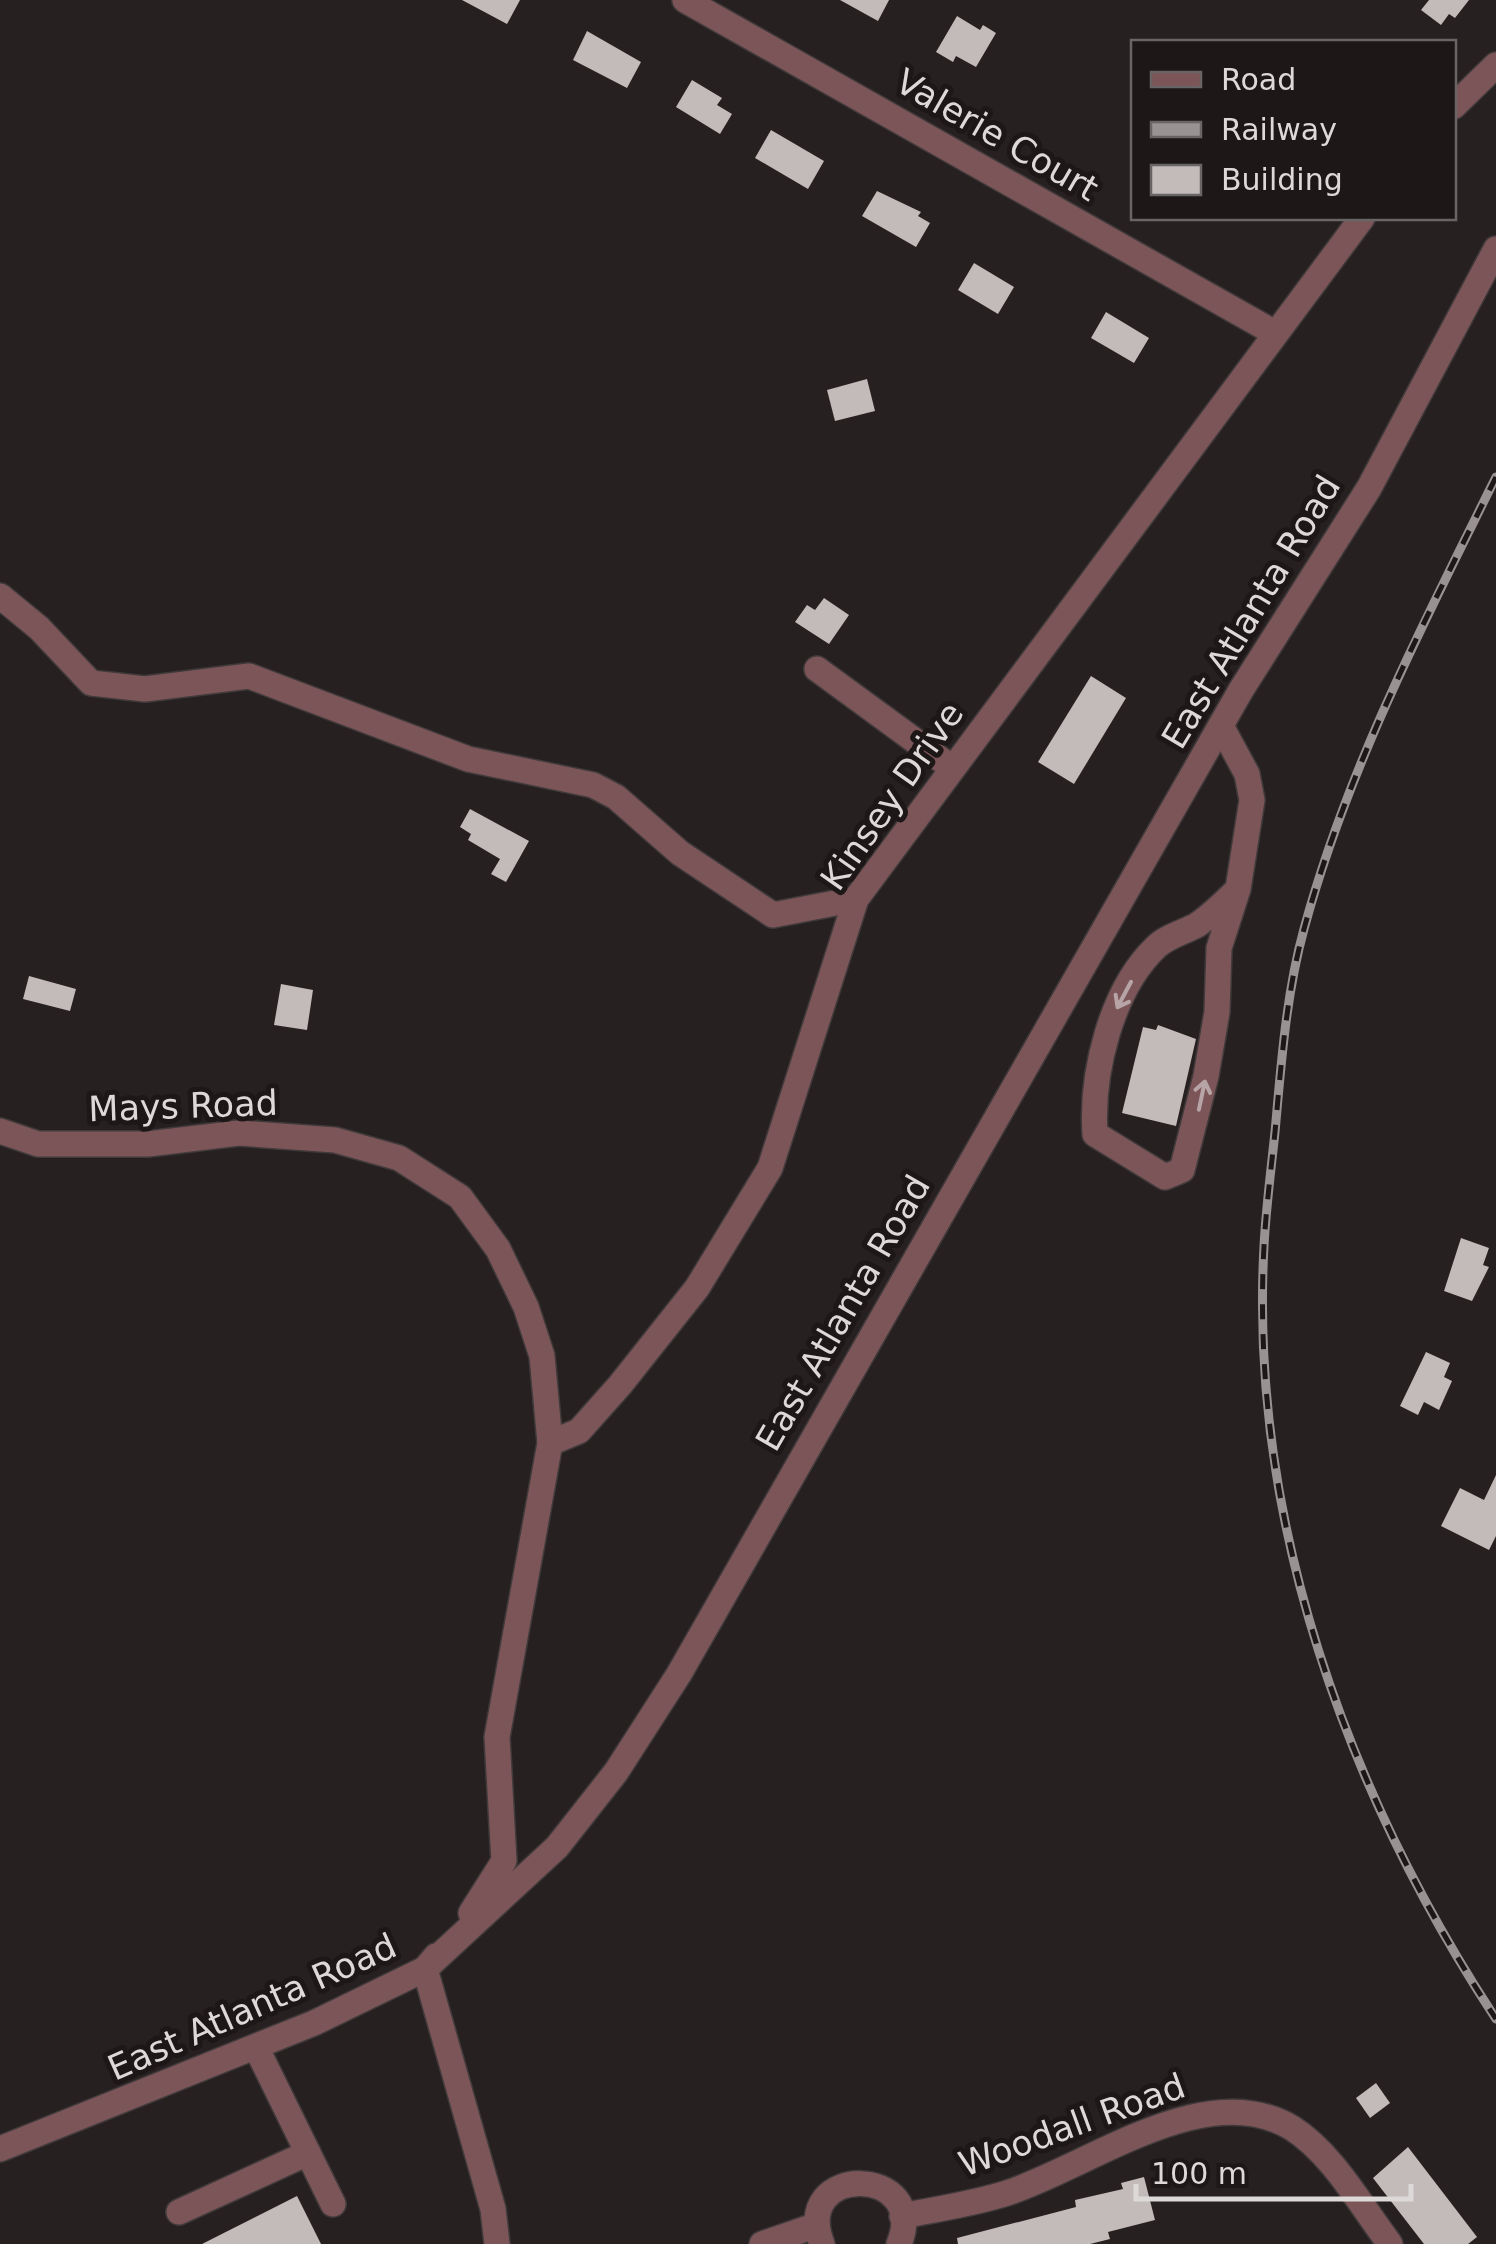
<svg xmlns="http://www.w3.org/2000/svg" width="1496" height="2244" font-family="'DejaVu Sans',sans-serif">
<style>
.building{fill:#c3baba}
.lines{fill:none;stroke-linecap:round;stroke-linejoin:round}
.minor-casing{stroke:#413a3a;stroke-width:28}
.minor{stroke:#7c5559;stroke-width:25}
.rail-casing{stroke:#989292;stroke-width:9}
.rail{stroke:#1d1717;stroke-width:5;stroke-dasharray:15;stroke-linecap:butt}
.oneway{stroke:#b7a4a6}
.labels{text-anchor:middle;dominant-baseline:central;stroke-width:10;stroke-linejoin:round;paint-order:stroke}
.street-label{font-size:35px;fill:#ded9d9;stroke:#1d1717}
</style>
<rect width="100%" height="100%" fill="#272020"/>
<g class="building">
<polygon points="462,0 520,0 507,24"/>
<polygon points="840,0 889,0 878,21"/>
<polygon points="1429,0 1469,0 1455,18 1449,14 1441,25 1421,10"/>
<polygon points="957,16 980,30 983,25 996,33 976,67 956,56 953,62 936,52"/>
<polygon points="587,31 641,62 627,88 573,60"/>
<polygon points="692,80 722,98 717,105 732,114 720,134 676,107"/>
<polygon points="771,130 824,161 808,189 755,158"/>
<polygon points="877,191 921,212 918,216 930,223 916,247 862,216"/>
<polygon points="974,263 1014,287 998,314 958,290"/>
<polygon points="1106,312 1149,338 1134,363 1091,338"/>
<polygon points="867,379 875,411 835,421 827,390"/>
<polygon points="824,598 849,615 829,644 795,622 807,605 815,610"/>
<polygon points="1091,676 1126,698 1074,784 1038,762"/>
<polygon points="470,809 529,841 506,882 491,874 500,859 468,840 471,834 460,827"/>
<polygon points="29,976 76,989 70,1011 23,999"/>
<polygon points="281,984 313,990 307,1030 274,1025"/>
<polygon points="1158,1025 1196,1039 1176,1126 1122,1113 1143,1027 1156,1030"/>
<polygon points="1461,1238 1489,1248 1483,1265 1489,1267 1472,1301 1444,1291"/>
<polygon points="1426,1352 1450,1363 1444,1377 1452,1381 1439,1410 1424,1402 1418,1415 1400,1406"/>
<polygon points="1496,1475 1496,1536 1489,1550 1441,1526 1460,1488 1484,1500"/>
<polygon points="1376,2083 1390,2103 1370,2118 1356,2098"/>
<polygon points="1408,2147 1477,2237 1468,2244 1424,2244 1373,2178"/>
<polygon points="1144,2177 1155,2220 1108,2232 1110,2239 1090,2244 958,2244 957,2238 1076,2207 1075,2200 1123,2189 1121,2183"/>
<polygon points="297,2196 321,2244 202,2244"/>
</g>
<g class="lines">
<defs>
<g id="minor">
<polyline points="685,0 1273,332"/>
<polyline points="1454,106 1496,65"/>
<polyline points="0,596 39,628 91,683 145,689 249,676 468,759 593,785 616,797 680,853 773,915 856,899"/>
<polyline points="817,669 951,767"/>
<path d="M1221,726L1247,774L1252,800L1238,889L1219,948L1217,1012L1206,1076L1182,1170L1165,1177L1095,1134C1091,1073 1111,990 1156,947C1166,937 1184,932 1197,925C1212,915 1225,902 1238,889"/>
<polyline points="0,1131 38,1144 148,1144 239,1133 335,1140 399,1158 460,1197 498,1249 526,1307 542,1356 550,1443 497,1737 504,1861 471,1913"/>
<polyline points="550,1443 579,1431 620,1385 697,1288 770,1168 856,899 1362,218"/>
<polyline points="436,1956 425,1969 493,2209 497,2244"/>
<polyline points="256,2047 333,2204"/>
<polyline points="0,2149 314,2023 425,1969 557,1847 616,1772 679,1674 1241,690 1369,488 1496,249"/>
<polyline points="179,2212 308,2153"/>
<path d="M902,2216C937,2209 973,2204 1007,2193C1090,2166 1206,2076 1292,2128C1333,2154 1361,2206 1390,2244"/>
<polyline points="762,2244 817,2225"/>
<path d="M822,2244C790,2162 931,2165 899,2244"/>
</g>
</defs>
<use href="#minor" class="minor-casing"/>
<use href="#minor" class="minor"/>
<defs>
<path id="rail" d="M1496,477C1423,624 1347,770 1304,929C1286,994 1281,1066 1275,1132C1271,1170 1266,1208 1264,1246C1249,1521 1347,1792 1496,2019"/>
</defs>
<use href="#rail" class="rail-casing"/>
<use href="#rail" class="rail"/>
</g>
<defs><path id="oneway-shaft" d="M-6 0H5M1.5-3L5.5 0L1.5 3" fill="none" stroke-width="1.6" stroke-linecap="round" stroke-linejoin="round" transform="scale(2.5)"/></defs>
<g class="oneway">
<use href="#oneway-shaft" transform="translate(1124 995) rotate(118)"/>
<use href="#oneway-shaft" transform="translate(1202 1095) rotate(-78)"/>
</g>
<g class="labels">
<g class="street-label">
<text transform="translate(997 135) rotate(30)">Valerie Court</text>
<text transform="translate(1251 612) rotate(-59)">East Atlanta Road</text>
<text transform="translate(892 796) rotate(-55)">Kinsey Drive</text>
<text transform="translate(183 1106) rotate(-2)">Mays Road</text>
<text transform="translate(843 1313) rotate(-60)">East Atlanta Road</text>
<text transform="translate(252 2007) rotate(-24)">East Atlanta Road</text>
<text transform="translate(1072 2125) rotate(-20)">Woodall Road</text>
</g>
</g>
<rect x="1131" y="40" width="325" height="180" fill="#1d1717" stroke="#6a6565" stroke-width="2.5"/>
<rect x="1151" y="72" width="50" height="15" fill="#7c5559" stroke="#6a6565" stroke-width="2.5"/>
<text x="1221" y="90" font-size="30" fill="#ded9d9">Road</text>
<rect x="1151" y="122" width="50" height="15" fill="#989292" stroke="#6a6565" stroke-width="2.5"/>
<text x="1221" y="140" font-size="30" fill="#ded9d9">Railway</text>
<rect x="1151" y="165" width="50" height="30" fill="#c3baba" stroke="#6a6565" stroke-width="2.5"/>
<text x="1221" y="190" font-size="30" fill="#ded9d9">Building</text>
<path d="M1136 2184v15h275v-15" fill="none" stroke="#ded9d9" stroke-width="5"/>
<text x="1151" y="2184" font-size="30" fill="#ded9d9" stroke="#1d1717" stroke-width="8" paint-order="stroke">100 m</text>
</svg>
